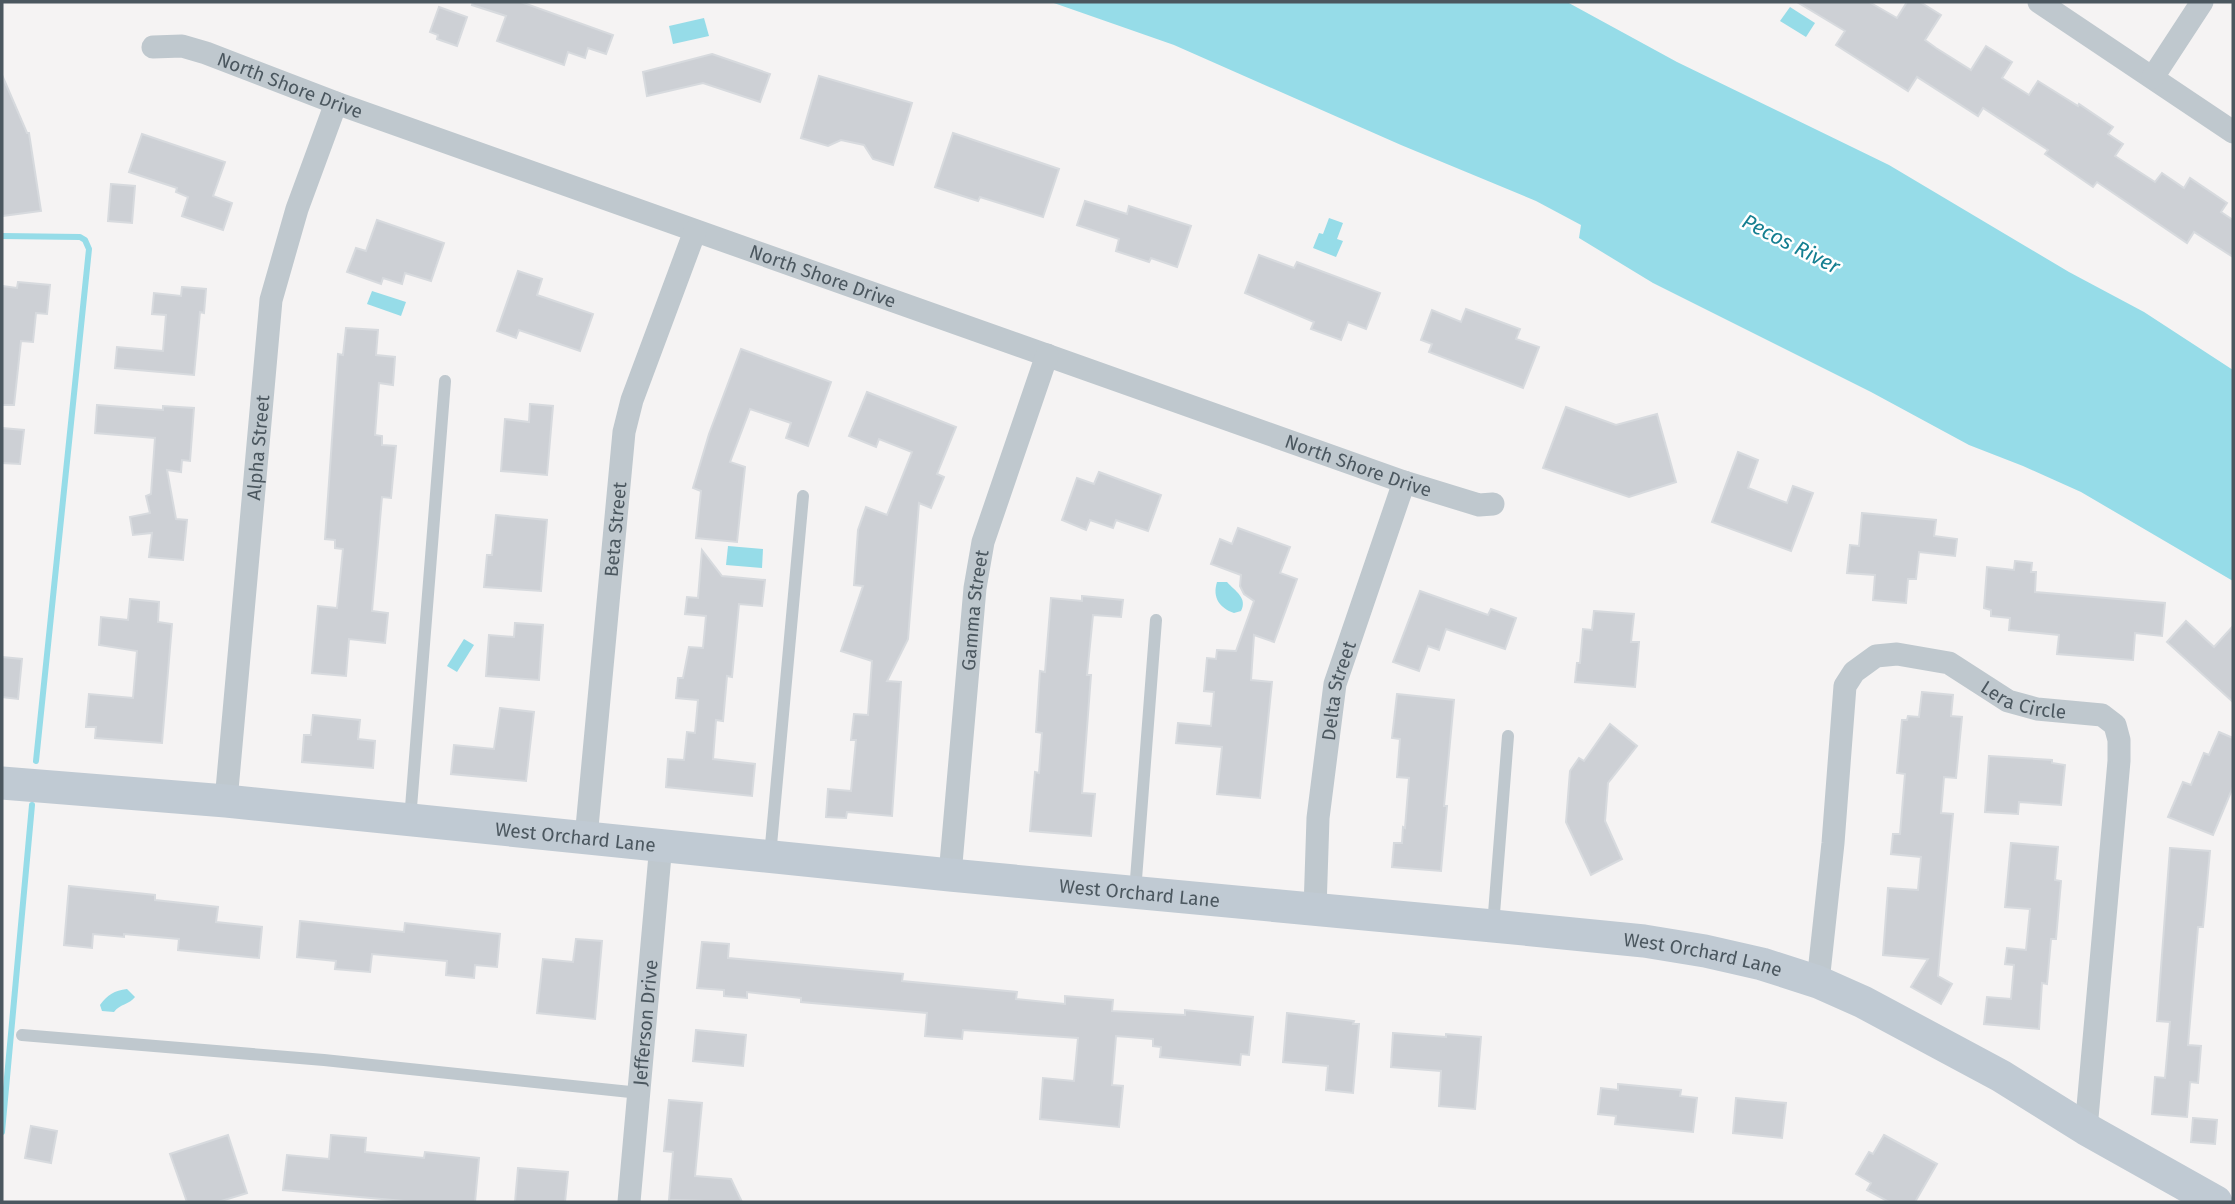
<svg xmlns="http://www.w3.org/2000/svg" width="2235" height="1204" font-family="'Fira Sans',sans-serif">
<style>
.water{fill:#96dce8}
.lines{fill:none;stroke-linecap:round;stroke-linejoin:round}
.stream{stroke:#96dce8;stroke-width:6}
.building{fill:#cdd0d5;stroke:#d7dade;stroke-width:2}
.lane{stroke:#bfc8ce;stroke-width:12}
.street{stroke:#bfc8ce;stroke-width:23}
.secondary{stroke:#c0cad3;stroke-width:33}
.labels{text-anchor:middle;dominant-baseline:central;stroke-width:5;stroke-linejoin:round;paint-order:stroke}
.street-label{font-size:19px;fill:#4b575f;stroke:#fff}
.water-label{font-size:21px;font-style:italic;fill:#157f91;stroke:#fff}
</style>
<rect width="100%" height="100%" fill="#f5f3f3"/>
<g class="water">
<polygon points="1051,2 1567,2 1677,62 1889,165 2069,272 2144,312 2233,370 2233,581 2081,492 2023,466 1969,445 1871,392 1653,283 1579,238 1581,225 1536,201 1401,145 1174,45"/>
<polygon points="1790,7 1815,23 1806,37 1780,21"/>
<polygon points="704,18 709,36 673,44 669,26"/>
<polygon points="1329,218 1343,223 1337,239 1343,241 1336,257 1313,248 1319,233 1323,234"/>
<polygon points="372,291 406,302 401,316 367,304"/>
<polygon points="728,546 763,549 762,568 726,565"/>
<path d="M1217,582H1227C1235,591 1248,598 1241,611L1234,613C1220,608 1212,598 1217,582Z"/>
<polygon points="464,639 474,645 457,672 447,666"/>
<path d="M127,989L135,997C130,1004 120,1004 114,1012L102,1011L100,1005C108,994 114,991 127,989Z"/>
</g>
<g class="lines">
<g class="stream">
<polyline points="2,236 80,237 85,240 89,249 36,761"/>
<polyline points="2,1132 32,805"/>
</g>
</g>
<g class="building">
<polygon points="473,2 521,2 613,35 606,54 588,48 585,58 568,52 564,65 497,41 506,16 472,5"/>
<polygon points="1797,2 1869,2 1897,18 1907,2 1920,2 1941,15 1925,40 1936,48 1971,70 1986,46 2012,62 2002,78 2029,95 2038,81 2078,106 2079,104 2113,127 2108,134 2123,144 2115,156 2155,182 2162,173 2184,188 2190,178 2227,203 2221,212 2233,220 2233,257 2194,232 2187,243 2097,182 2093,187 2045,154 2048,150 1983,108 1978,116 1917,77 1908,91 1836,45 1845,31"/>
<polygon points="439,7 467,17 457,46 437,39 438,35 430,32"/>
<polygon points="712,54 770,74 760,102 703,83 647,96 643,72"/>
<polygon points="2,75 27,133 29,133 41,211 2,216"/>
<polygon points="819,76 912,103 893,165 873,159 864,145 841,140 828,146 801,138"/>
<polygon points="953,133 1059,169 1043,217 980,197 978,201 935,187"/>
<polygon points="142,134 225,162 213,196 232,203 223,230 182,216 188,197 176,192 177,188 129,172"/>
<polygon points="111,184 135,186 132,223 108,221"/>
<polygon points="1085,201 1127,214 1129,206 1191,226 1177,267 1151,258 1149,262 1116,251 1119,239 1077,225"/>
<polygon points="377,220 444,243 431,281 405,273 402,284 383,278 381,284 347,272 356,248 366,251"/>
<polygon points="1259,255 1294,268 1297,262 1380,293 1366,329 1348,322 1341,340 1311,329 1314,322 1245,293"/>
<polygon points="518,271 542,279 537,295 593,314 580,351 519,330 516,338 497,331"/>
<polygon points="18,282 50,285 47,314 36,313 33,342 21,341 14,405 2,405 2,286 17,288"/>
<polygon points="182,287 206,289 204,313 200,312 194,375 115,368 117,347 163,351 166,315 152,314 154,293 181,296"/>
<polygon points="1466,309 1520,329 1516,339 1539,347 1523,388 1429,352 1432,344 1421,340 1432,310 1461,322"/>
<polygon points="346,328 378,330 376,355 395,357 393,385 379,383 375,435 382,436 382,445 396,446 391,498 382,497 372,611 388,613 385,643 349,639 346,676 312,673 318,606 337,608 343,549 335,548 335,540 325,539 338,354 343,355"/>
<polygon points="741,349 831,382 808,446 786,438 791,423 750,409 730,462 745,467 737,542 696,538 701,491 693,488 709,434"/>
<polygon points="867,392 956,427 937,474 944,477 931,508 919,503 908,639 887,681 901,682 892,816 847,812 846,818 826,817 828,789 851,791 856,740 851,740 854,714 868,715 872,661 841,651 863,586 854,585 858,530 866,507 887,515 912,452 879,439 876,447 849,436"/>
<polygon points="530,404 553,406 547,475 501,471 505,419 529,422"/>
<polygon points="97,405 163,410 163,406 194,408 190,461 182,460 181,472 167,470 176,519 187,520 183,560 149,557 152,533 133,535 130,517 150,513 146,496 151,494 155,438 95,433"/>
<polygon points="1566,407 1616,425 1657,414 1676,482 1629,497 1543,468"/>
<polygon points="2,428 24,430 20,464 2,463"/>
<polygon points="1738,452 1758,460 1748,488 1787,503 1793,486 1813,493 1791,551 1712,522"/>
<polygon points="1099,472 1161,495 1148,531 1116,520 1113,528 1090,520 1086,530 1062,520 1077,478 1094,484"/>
<polygon points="1862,513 1936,520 1934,536 1957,539 1955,556 1919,552 1916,579 1908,579 1906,603 1873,600 1875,575 1847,573 1850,545 1859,546"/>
<polygon points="496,515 547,520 541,591 484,587 487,555 492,555"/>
<polygon points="1238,528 1290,547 1280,573 1297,579 1274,642 1254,635 1251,680 1272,682 1260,798 1217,794 1222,747 1176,743 1178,723 1211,726 1214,692 1204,691 1207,658 1216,659 1217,650 1236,651 1254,601 1244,594 1240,586 1241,575 1211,564 1220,539 1232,544"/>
<polygon points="702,550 722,576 765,580 762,606 739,604 732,677 727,676 723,721 716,720 713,759 755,764 752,796 666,787 668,759 684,760 687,732 695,733 698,700 676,698 678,678 683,678 689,647 703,648 706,616 685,614 687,597 698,598"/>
<polygon points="2015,561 2032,563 2031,572 2036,572 2035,592 2165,603 2162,636 2135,633 2133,660 2057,654 2059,635 2009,630 2010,618 1991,616 1991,610 1984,608 1987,567 2014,570"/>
<polygon points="1420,591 1488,615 1491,609 1516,618 1505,649 1446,629 1439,650 1428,646 1419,671 1393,662"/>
<polygon points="1082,596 1123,600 1121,617 1093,615 1087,675 1091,675 1082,793 1095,794 1091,836 1030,831 1035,772 1039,773 1042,733 1036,732 1040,671 1045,672 1051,598 1082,601"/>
<polygon points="130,599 159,602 158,622 172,624 162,743 95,738 96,727 86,727 89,694 133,698 137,651 99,645 101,617 128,620"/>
<polygon points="1594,611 1634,614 1631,642 1639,642 1635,687 1575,682 1577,663 1580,663 1583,629 1592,630"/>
<polygon points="2186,621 2214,647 2233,626 2233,702 2167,642"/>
<polygon points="515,623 543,625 539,680 486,676 489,635 514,637"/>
<polygon points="2,657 22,659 18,699 2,697"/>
<polygon points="1922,692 1953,695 1951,716 1962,717 1956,778 1944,777 1941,813 1953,814 1938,976 1952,984 1941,1004 1911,987 1928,959 1883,955 1888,888 1918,890 1921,857 1891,854 1893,834 1900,834 1905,774 1897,773 1902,720 1907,720 1908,716 1919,717"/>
<polygon points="1397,694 1454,700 1444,806 1447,806 1441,871 1392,867 1394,843 1402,843 1403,827 1405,828 1409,778 1397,777 1400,739 1392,738"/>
<polygon points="500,708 534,712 526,781 451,774 454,745 494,749"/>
<polygon points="313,715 360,720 358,739 375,741 373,768 302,762 304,735 311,735"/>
<polygon points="1610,724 1637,746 1608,783 1605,821 1622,859 1591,875 1566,822 1570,771 1579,758 1584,761"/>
<polygon points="2219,732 2233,738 2233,787 2213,835 2168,817 2183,782 2191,785 2204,753 2209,755"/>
<polygon points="1989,756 2052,760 2052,763 2065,765 2061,805 2019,802 2018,814 1985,812"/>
<polygon points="2011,843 2058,847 2055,880 2061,881 2056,939 2051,939 2047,984 2042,983 2039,1029 1984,1024 1987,997 2011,999 2014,965 2005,964 2007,948 2026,950 2030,909 2005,907"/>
<polygon points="2170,848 2210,851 2203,927 2198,927 2188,1045 2201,1046 2198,1083 2190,1082 2187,1117 2152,1114 2155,1077 2165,1078 2170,1022 2157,1021"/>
<polygon points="69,886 155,895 155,900 218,907 216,922 262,927 259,958 178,950 179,939 124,934 124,937 93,934 92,948 64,945"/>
<polygon points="300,921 404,932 405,923 500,934 497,967 475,965 474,978 446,975 447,961 372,954 370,972 335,969 336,961 297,957"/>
<polygon points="576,939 602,941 595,1019 537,1013 543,959 573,962"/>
<polygon points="702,942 729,944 728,958 903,974 902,981 1017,992 1016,999 1065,1004 1065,996 1113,1000 1112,1011 1185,1015 1185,1010 1253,1017 1249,1055 1241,1054 1240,1065 1160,1057 1161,1047 1153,1046 1153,1039 1116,1036 1112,1085 1123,1086 1119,1127 1040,1119 1043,1078 1074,1081 1078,1038 963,1030 962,1039 925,1036 927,1013 801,1002 801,998 747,992 747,998 724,996 724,990 697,988"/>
<polygon points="1287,1013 1354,1021 1353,1024 1359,1024 1353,1093 1326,1090 1328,1066 1283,1062"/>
<polygon points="696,1030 746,1035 743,1066 693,1061"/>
<polygon points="1393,1033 1446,1037 1446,1034 1481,1037 1475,1109 1439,1106 1441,1071 1391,1067"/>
<polygon points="1618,1084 1681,1090 1680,1096 1697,1098 1693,1132 1615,1124 1616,1116 1598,1114 1601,1088 1618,1090"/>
<polygon points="1736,1098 1786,1103 1782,1138 1733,1133"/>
<polygon points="669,1100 702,1103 695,1176 731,1179 742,1202 669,1200 673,1152 664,1151"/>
<polygon points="2193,1118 2217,1120 2215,1144 2191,1142"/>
<polygon points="31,1126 57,1131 51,1163 25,1158"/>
<polygon points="228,1135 247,1193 218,1202 187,1202 170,1154"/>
<polygon points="331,1135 366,1138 365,1152 424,1158 425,1152 479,1158 475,1202 415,1202 283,1190 287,1155 329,1159"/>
<polygon points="1884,1135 1937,1164 1915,1202 1889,1202 1867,1190 1871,1183 1856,1174 1869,1152 1873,1154"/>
<polygon points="518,1168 568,1172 565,1202 515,1202"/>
</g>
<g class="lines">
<g class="lane">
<polyline points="410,820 445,381"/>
<polyline points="770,856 803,496"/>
<polyline points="1135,892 1156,620"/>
<polyline points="1493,926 1508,736"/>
<polyline points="22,1035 324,1060 640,1093"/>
</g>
<g class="street">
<polyline points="2039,2 2233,132"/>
<path id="s1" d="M153,47L182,46L206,53L336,103L1404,482L1479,505L1493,504"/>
<polyline points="2153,77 2202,2"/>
<path id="s2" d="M226,801L271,300L297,209L336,103"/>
<path id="s3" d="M586,838L624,432L632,400L695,231"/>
<path id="s4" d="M950,875L975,588L983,542L1047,355"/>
<path id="s5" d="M1315,909L1318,818L1335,684L1404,482"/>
<path id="s6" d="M1818,982L1833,843L1845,686L1854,672L1876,656L1897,654L1949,663L2008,701L2037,709L2102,715L2115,725L2119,740V761L2086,1129"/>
<path id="s7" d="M629,1202L661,844"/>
</g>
<path class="secondary" id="s8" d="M2,783L226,801L950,875L1493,926L1644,941L1705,951L1762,964L1818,982L1863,1002L2001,1076L2086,1129L2216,1202"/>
</g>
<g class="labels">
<g class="street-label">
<text stroke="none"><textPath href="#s1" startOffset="144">North Shore Drive</textPath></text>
<text stroke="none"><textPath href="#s1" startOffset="710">North Shore Drive</textPath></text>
<text stroke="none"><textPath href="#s2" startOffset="355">Alpha Street</textPath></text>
<text stroke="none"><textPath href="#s1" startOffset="1278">North Shore Drive</textPath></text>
<text stroke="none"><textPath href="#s3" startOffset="310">Beta Street</textPath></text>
<text stroke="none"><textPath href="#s4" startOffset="266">Gamma Street</textPath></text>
<text stroke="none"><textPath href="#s5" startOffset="220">Delta Street</textPath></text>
<text stroke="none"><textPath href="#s6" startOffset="500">Lera Circle</textPath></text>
<text stroke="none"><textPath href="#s8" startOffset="576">West Orchard Lane</textPath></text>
<text stroke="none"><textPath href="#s8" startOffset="1143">West Orchard Lane</textPath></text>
<text stroke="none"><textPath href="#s8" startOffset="1710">West Orchard Lane</textPath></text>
<text stroke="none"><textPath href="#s7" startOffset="180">Jefferson Drive</textPath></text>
</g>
<g class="water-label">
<text transform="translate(1791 244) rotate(27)">Pecos River</text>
</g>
</g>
<rect width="2235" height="1204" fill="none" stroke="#4b575f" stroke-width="7"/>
</svg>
